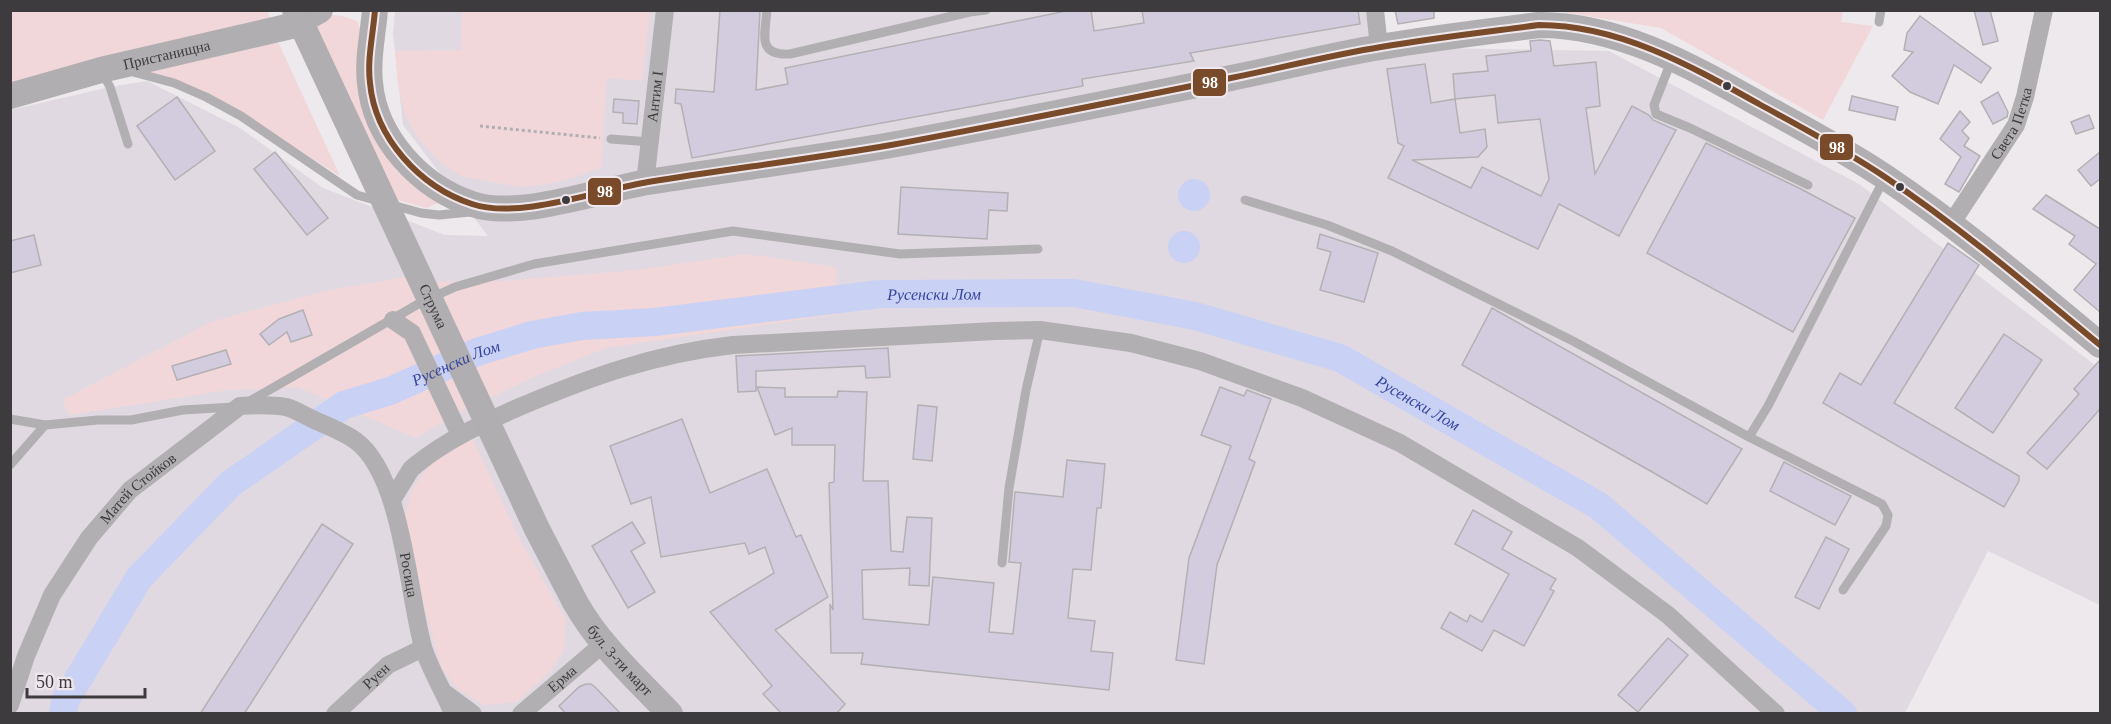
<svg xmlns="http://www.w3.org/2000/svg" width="2111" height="724" font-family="'Times New Roman',serif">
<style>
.built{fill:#e1d9e1}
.green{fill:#f1d7d9}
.water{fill:#c9d1f4}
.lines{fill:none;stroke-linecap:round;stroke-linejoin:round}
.river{stroke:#c9d1f4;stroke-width:28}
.building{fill:#d3ccde;stroke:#b3b0b4;stroke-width:1.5;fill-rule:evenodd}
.path{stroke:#b1aeb1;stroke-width:3;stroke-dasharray:3 3;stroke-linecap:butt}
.lane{stroke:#b1afb1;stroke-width:9}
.street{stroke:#b1afb1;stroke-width:18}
.secondary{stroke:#b1aeb1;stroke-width:26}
.secondary-bridge{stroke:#b1aeb1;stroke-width:26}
.bus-1-casing{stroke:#eee8ee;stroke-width:10}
.bus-1{stroke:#7a4b2a;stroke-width:6}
.bus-dot{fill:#3e3b3e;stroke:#eee8ee;stroke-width:2}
.labels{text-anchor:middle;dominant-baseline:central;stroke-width:6;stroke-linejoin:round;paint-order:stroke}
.street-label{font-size:15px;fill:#3e3b3e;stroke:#eee8ee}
.water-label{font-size:16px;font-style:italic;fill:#35439d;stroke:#eee8ee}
.line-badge{stroke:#eee8ee;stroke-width:2}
.badge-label{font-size:16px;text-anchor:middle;font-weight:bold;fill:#fff}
</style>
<rect width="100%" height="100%" fill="#ede9ed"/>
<polygon class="built" points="1375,10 1380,47 1609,51 1859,184 2100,369 2100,605 1988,551 1905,713 11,713 10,110 110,87 147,81 240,128 323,188 445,235 488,236 403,125 393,33 395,11"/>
<g class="green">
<polygon points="267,10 272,22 11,83 10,11"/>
<polygon points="1843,10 1841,22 1873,26 1823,120 1661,28 1556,11"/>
<polygon points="462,11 650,11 642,81 607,78 601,167 573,178 548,184 520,187 461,176 442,164 419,139 405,115 398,85 395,51 461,50"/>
<polygon points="332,15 343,16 357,21 361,32 361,70 437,203 427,208 393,199 314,26 319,20"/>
<polygon points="278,42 340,176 286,142 154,75 149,70"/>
<polygon points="746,254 836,267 839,314 606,348 538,375 464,410 416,438 298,387 228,390 70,415 62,400 213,321 325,291 405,277 425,282 503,281 637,270"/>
<polygon points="472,438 520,540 566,620 564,650 551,670 517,702 484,705 459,690 442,669 408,550 404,522 411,491 430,464"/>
</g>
<g class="water">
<circle cx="1194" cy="195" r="16"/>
<circle cx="1184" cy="247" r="16"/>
</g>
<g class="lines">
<path class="river" id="s1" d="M63,714L65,701L139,578L230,484L344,405L390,391L477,352L532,335L582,326L655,322L880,294L1074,293L1195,316L1340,358L1599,506L1843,714"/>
</g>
<g class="building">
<polygon points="720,10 760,10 756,90 788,84 785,68 1071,10 1091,10 1094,31 1144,23 1142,10 1358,10 1360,24 1190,53 1194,61 1082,79 1083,86 692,158 681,104 675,103 676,89 714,92"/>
<polygon points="1395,10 1434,10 1434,18 1398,24"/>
<polygon points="1974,10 1990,10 1998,41 1983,45"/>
<polygon points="1920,16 1991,68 1981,83 1954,65 1938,104 1910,92 1892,76 1913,52 1904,50 1907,33"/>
<path d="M1540,40L1550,41L1554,66L1596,62L1600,106L1586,108L1595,174L1632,106L1649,115L1653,120L1676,130L1619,236L1559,204L1538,249L1388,178L1404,146L1398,143L1387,69L1425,64L1431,103L1455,99L1453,74L1488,71L1486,56L1531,51L1530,41ZM1495,95L1498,123L1540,119L1549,179L1541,196L1482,167L1471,188L1412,160L1478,157L1487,147L1485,129L1460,133L1455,99Z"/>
<polygon points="1998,92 2008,112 2007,117 1993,124 1981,102"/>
<polygon points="1852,96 1898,107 1895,120 1849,110"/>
<polygon points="177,97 215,151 175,180 137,126"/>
<polygon points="614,99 639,101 637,124 623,123 623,113 613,112"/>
<polygon points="1960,111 1970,122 1962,131 1969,138 1964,146 1980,156 1959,192 1945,184 1961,157 1940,139"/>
<polygon points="2089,115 2094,128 2076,134 2071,122"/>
<polygon points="1706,143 1801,189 1855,218 1793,332 1647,253"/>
<polygon points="275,152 328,218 307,235 254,169"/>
<polygon points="2100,152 2100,179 2091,186 2078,170"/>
<polygon points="901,187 1008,193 1007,211 989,210 987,239 898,234"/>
<polygon points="2046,195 2100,229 2100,312 2074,290 2096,264 2069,244 2075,236 2033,209"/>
<polygon points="1320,234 1378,253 1364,302 1320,290 1331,252 1317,248"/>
<polygon points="34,235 41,265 10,273 10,241"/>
<polygon points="1948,243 1979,265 1894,403 2019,476 2019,481 2004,507 1823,403 1840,373 1861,385"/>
<polygon points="1492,308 1742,449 1707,504 1654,473 1462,365"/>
<polygon points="303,310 312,335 291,342 287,332 269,345 260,334 279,319"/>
<polygon points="2004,334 2042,360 1993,433 1955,408"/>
<polygon points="888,348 890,377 866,378 865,366 756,371 756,391 738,392 736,356"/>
<polygon points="226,350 231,364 177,380 172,366"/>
<polygon points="2100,360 2100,409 2047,469 2027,453 2079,394 2074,389"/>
<polygon points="757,387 785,388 785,397 837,397 838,391 867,392 863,481 888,481 891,551 903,552 907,517 932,518 929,586 909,585 910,568 862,570 863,619 929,625 933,577 994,583 989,632 1013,634 1021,563 1009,562 1015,492 1063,497 1067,460 1105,464 1101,508 1097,508 1091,570 1073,569 1068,618 1095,621 1091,651 1113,653 1109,690 861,664 863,653 831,653 830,604 833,610 829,483 834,482 835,445 792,445 792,428 775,435"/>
<polygon points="1220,387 1244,396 1247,390 1271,399 1249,459 1255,462 1217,565 1204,664 1176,660 1189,558 1231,446 1201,435"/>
<polygon points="918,405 937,407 932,461 913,459"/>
<polygon points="682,419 710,493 767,469 796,537 801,535 828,597 775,630 845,704 836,714 782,714 763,694 772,686 710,612 774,573 765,547 749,554 745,543 661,557 651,497 631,504 610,446"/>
<polygon points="1784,462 1851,496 1835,525 1770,491"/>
<polygon points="1473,510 1512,532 1502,549 1556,579 1550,589 1554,591 1524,646 1494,630 1482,651 1441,628 1450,612 1467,622 1470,615 1482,622 1509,574 1455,544"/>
<polygon points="632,522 645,543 631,551 655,592 628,608 592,546"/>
<polygon points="322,524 353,544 244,714 200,714"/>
<polygon points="1826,537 1849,549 1819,609 1795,597"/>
<polygon points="1668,638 1688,655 1638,712 1618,695"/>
<polygon points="586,684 591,684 595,687 621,714 566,714 559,706 579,687"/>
</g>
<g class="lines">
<polyline class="path" points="480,126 600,138"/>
<g class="lane">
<path d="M767,10C765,35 757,56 790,54L970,12L986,10"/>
<polyline points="1879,22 1881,10"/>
<polyline points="1672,59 1654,105 1656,114 1690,128 1808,185"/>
<polyline points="102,72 110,87 128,144"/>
<polyline points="133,72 174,83 206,97 241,116 357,195 421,213 439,215 470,212"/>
<polyline points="611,139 650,142"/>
<polyline points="1245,200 1327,225 1392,251 1573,341 1749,437 1882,504 1888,515 1886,526 1843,590"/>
<polyline points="250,401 420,303 455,287 534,264 733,231 900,254 1038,249"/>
<polyline points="10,419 45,425 98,420 131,420 183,410 234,407"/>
<polyline points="1749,437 1768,406 1884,179"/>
<polyline points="10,465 45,425"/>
<polyline points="1002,563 1009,488 1026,390 1040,330"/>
</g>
<g class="street">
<polyline points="1375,10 1379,47"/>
<path id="s2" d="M645,183L665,10"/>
<path id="s3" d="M1951,224L2016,125L2025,97L2044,10"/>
<polyline points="393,320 412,333 460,435"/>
<path d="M392,500L411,469L417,464C448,439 482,424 517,408C590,377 654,354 733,345L995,331L1040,330L1131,343L1200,361L1302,398L1400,443L1578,548L1668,615L1776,714"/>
<polyline points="446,694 473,714"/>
<path id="s4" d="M10,705L26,656L52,595L89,538L130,490L240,406C255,405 271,404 286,407C297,410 309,418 319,422C332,428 345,433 356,441C402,475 408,593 423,647C430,670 444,691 453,714"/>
<path id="s5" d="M335,714L388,665L423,648"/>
<path id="s6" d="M521,714L603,644"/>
</g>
<g class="secondary">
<path d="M375,10C373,35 367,59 370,83C375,138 420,187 472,204C519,220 599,190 648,182C729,169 811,159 891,145C1005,124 1118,101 1231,78C1281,68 1331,55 1381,47C1433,38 1486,32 1539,25C1619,25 1691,66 1759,104C1801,127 1845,150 1885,177C1961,228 2030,287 2100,345"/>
<path id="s7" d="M10,96L101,70L291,26L320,10"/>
<path id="s8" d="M575,602C599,645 636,678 670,714"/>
</g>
<path class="secondary-bridge" id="s9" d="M295,10L537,529L575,602"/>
<defs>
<path id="bus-1" d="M375,10C373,35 367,59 370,83C375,138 420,187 472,204C519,220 599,190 648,182C729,169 811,159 891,145C1005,124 1118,101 1231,78C1281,68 1331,55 1381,47C1433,38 1486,32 1539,25C1619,25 1691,66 1759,104C1801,127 1845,150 1885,177C1961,228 2030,287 2100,345"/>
</defs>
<use href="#bus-1" class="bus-1-casing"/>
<use href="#bus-1" class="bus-1"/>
</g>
<g class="bus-dot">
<circle cx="1727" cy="86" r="5"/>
<circle cx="1900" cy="187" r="5"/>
<circle cx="566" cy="200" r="5"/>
</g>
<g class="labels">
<g class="street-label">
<text stroke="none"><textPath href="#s7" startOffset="162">Пристанищна</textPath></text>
<text stroke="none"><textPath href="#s2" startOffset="87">Антим I</textPath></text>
<text stroke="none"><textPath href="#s3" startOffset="118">Света Петка</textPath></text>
<text stroke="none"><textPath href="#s9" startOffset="327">Струма</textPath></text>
<text stroke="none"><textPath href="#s4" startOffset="256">Матей Стойков</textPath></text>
<text stroke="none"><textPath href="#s4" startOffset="658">Росица</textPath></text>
<text stroke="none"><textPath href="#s8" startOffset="74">бул. 3-ти март</textPath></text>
<text stroke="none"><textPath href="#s5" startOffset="56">Руен</textPath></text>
<text stroke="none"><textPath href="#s6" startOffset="54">Ерма</textPath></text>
</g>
<g class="water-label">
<text stroke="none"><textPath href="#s1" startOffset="1032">Русенски Лом</textPath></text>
<text stroke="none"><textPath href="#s1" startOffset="546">Русенски Лом</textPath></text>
<text stroke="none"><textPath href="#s1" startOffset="1536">Русенски Лом</textPath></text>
</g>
</g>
<g class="line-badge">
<rect x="1192" y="68" width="35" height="29" rx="6" fill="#7a4b2a"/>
<rect x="1819" y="133" width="35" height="28" rx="6" fill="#7a4b2a"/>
<rect x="587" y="177" width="35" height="29" rx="6" fill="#7a4b2a"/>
</g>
<g class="badge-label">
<text x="1210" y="88">98</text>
<text x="1837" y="153">98</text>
<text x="605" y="197">98</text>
</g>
<rect width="2111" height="724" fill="none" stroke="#3e3b3e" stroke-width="24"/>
<path d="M27 688v9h118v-9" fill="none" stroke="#3e3b3e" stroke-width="3"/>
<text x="36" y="688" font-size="18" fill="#3e3b3e" stroke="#eee8ee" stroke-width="4.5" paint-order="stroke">50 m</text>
</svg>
